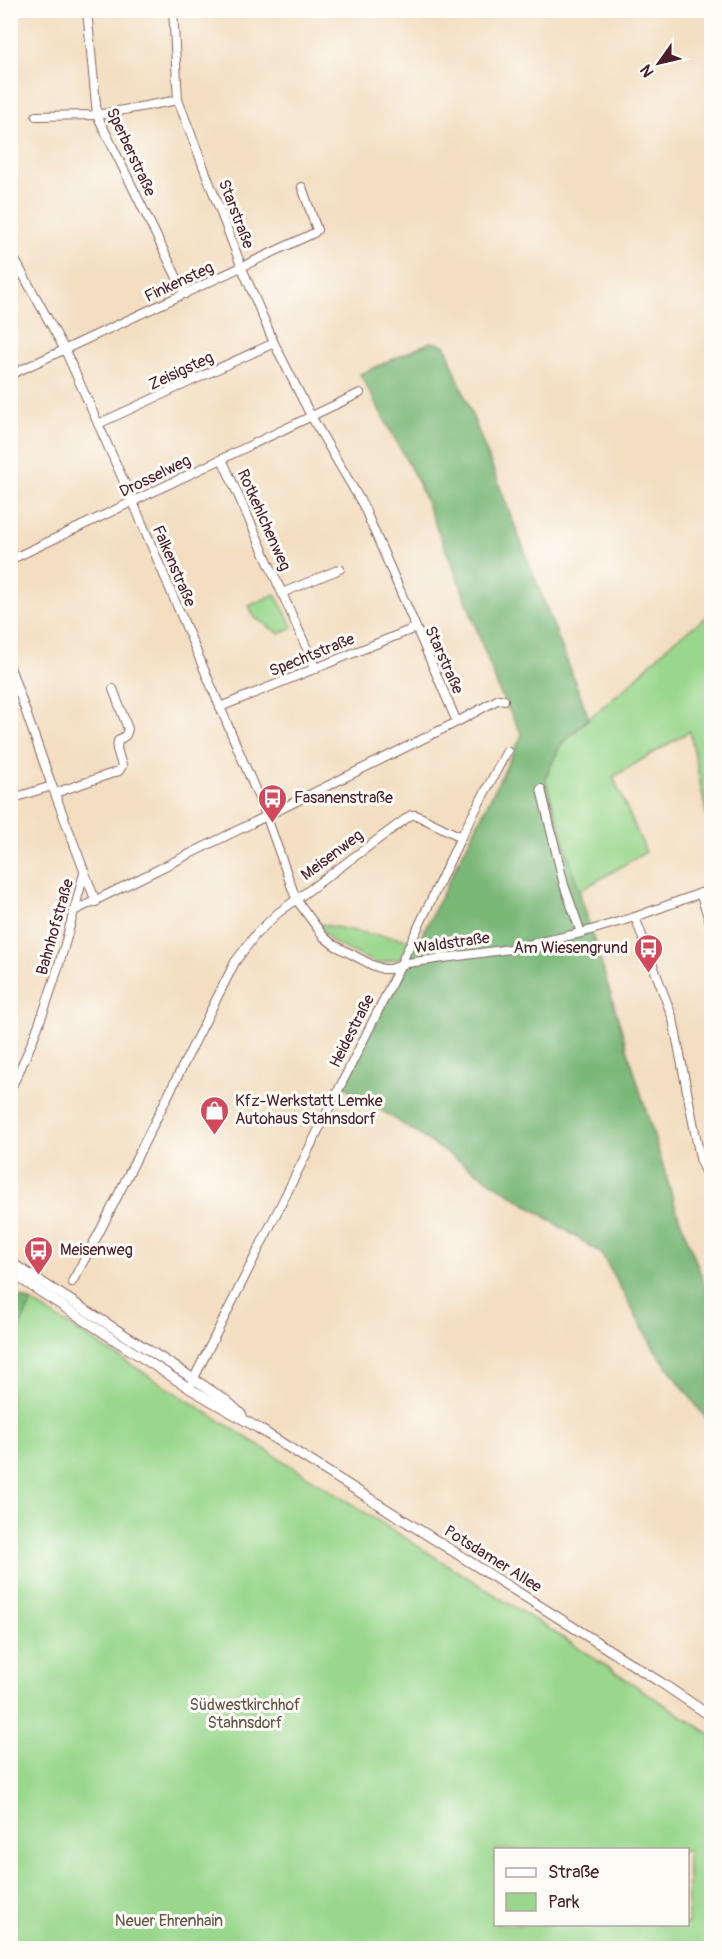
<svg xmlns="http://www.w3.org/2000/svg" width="722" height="1959" font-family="Pangolin,sans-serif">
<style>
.green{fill:#99d78c;stroke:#727b5c;stroke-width:1.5;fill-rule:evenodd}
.forest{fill:#7ab878;stroke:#626c52;stroke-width:1.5}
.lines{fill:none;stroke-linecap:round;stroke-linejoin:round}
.minor-casing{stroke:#856260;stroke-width:10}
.tertiary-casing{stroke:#856260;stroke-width:11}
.minor{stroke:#fff;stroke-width:8}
.tertiary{stroke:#fff;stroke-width:9}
.labels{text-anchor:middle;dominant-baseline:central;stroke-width:6;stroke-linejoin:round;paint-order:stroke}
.street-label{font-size:16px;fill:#4a1f2b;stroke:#fdfcf7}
.poi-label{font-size:16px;fill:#4a1f2b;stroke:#fdfcf7;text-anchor:start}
.park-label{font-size:16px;fill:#625648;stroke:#fdfcf7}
</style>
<rect width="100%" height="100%" fill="#fdfcf7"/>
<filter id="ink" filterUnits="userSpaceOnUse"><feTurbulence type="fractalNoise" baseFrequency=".0167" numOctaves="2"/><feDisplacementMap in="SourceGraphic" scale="12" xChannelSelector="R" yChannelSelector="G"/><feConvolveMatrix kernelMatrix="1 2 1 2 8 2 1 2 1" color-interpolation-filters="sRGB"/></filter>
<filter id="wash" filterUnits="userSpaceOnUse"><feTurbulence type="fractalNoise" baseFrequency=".008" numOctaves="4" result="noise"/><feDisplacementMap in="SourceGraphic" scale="24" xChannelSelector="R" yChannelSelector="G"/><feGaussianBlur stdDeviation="1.35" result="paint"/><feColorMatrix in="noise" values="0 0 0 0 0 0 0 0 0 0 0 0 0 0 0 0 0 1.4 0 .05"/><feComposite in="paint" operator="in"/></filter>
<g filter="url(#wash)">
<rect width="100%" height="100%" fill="#f3dec1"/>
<g class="green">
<polygon points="275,594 293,627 280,634 255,618 249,606"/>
<polygon points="711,614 711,815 707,817 690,731 613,777 646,852 571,896 545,779 560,746 589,718 632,682 672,642"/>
<polygon points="315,923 365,933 410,940 400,958 378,964 335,944"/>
<path d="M32,1302L560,1636L711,1735V1948H11L10,1344ZM496,1850H688V1924H496Z"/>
</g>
<g class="forest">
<polygon points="431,342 445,345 589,718 561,744 545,779 677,1212 711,1300 711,1425 653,1347 601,1253 341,1084 398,966 418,943 522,735 500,693 460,584 417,480 360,374"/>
<polygon points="11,1293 32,1302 11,1344"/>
</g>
</g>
<g filter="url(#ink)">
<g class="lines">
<defs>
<g id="minor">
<polyline points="87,10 97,115 185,294"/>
<polyline points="173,10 178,100 242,268 274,343 311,416 363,505 457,722"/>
<polyline points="36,116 97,115 178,100"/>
<polyline points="10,251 65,350 133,502 266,815 296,899 324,937 334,945 372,965 383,969 391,969 407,963 510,949 581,933 635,917 712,889"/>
<polyline points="10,375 314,233 317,230 302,187"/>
<polyline points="98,424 274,343"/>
<polyline points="222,459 316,669"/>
<polyline points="10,560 360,393"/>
<polyline points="282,593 340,569"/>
<polyline points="10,667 52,786 96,902"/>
<polyline points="220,707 415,628"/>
<polyline points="541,789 564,885 581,933"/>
<polyline points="55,793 119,771 122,766 117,749 118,741 126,735 128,729 113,689"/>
<polyline points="10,799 52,786"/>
<polyline points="700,893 712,928"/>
<polyline points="74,911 457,722 499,699 504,700"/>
<polyline points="635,917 673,1019 701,1163 712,1187"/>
<path d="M10,1090C45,1022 65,947 84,873"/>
<polyline points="72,1282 99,1233 235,962 256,934 278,913 411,815 416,815 461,837"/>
<polyline points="191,1384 386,995 461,837 507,751"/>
</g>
<g id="tertiary">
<polyline points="10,1262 183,1372 227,1401 242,1415"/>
<polyline points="10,1272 189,1388 258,1428 660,1682 712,1717"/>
</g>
</defs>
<use href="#minor" class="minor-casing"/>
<use href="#tertiary" class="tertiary-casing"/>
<use href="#minor" class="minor"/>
<use href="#tertiary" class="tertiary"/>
</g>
</g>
<defs>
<symbol id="bus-pin" viewBox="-11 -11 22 30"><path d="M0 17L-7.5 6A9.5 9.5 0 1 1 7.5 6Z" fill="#d1495b" stroke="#fdfcf7"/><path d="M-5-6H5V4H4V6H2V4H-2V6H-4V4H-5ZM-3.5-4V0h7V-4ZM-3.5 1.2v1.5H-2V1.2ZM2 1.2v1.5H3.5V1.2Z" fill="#fff"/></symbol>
<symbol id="shop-pin" viewBox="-11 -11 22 30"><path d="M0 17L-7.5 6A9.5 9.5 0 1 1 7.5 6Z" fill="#d1495b" stroke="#fdfcf7"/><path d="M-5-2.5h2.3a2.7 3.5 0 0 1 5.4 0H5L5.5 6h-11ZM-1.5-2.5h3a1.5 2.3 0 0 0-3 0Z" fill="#fff"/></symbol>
</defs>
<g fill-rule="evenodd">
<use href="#bus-pin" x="256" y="782" width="33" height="45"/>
<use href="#bus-pin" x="632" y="932" width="33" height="45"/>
<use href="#shop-pin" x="198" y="1094" width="33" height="45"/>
<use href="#bus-pin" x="22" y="1234" width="33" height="45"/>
</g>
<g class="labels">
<g class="street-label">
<text transform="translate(131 152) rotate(65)">Sperberstraße</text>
<text transform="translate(236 214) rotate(69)">Starstraße</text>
<text transform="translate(179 282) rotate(-25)">Finkensteg</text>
<text transform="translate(181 371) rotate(-25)">Zeisigsteg</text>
<text transform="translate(155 476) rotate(-26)">Drosselweg</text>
<text transform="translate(264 520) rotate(66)">Rotkehlchenweg</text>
<text transform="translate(174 566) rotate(67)">Falkenstraße</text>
<text transform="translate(312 655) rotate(-22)">Spechtstraße</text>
<text transform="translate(444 660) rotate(66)">Starstraße</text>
<text transform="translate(332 855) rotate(-37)">Meisenweg</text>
<text transform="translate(55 927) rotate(-74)">Bahnhofstraße</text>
<text transform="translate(452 943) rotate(-8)">Waldstraße</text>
<text transform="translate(352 1031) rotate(-63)">Heidestraße</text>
<text transform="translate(493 1559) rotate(32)">Potsdamer Allee</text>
</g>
<g class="poi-label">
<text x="294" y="798">Fasanenstraße</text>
<text x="628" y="948" text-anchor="end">Am Wiesengrund</text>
<text x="235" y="1101">Kfz-Werkstatt Lemke<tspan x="235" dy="18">Autohaus Stahnsdorf</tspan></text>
<text x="60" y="1250">Meisenweg</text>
</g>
<g class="park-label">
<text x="245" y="1705">Südwestkirchhof<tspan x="245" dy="18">Stahnsdorf</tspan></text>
<text x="169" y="1921">Neuer Ehrenhain</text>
</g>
</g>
<rect width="722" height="1959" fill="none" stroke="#fdfcf7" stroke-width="36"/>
<rect x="494" y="1848" width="195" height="78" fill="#fdfcf7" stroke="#b5a4a5" stroke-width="1.5"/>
<rect x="506" y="1868" width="30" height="9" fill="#ffffff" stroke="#b5a4a5" stroke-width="1.5"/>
<text x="548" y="1878" font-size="18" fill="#4a1f2b">Straße</text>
<rect x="506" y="1893" width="30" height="18" fill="#99d78c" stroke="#b5a4a5" stroke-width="1.5"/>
<text x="548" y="1908" font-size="18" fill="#4a1f2b">Park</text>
<g transform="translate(659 63) rotate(236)" stroke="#fdfcf7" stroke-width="4.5" paint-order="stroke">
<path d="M0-4.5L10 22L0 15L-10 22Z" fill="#4a1f2b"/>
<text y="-9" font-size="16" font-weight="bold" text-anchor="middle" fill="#4a1f2b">N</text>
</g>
</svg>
